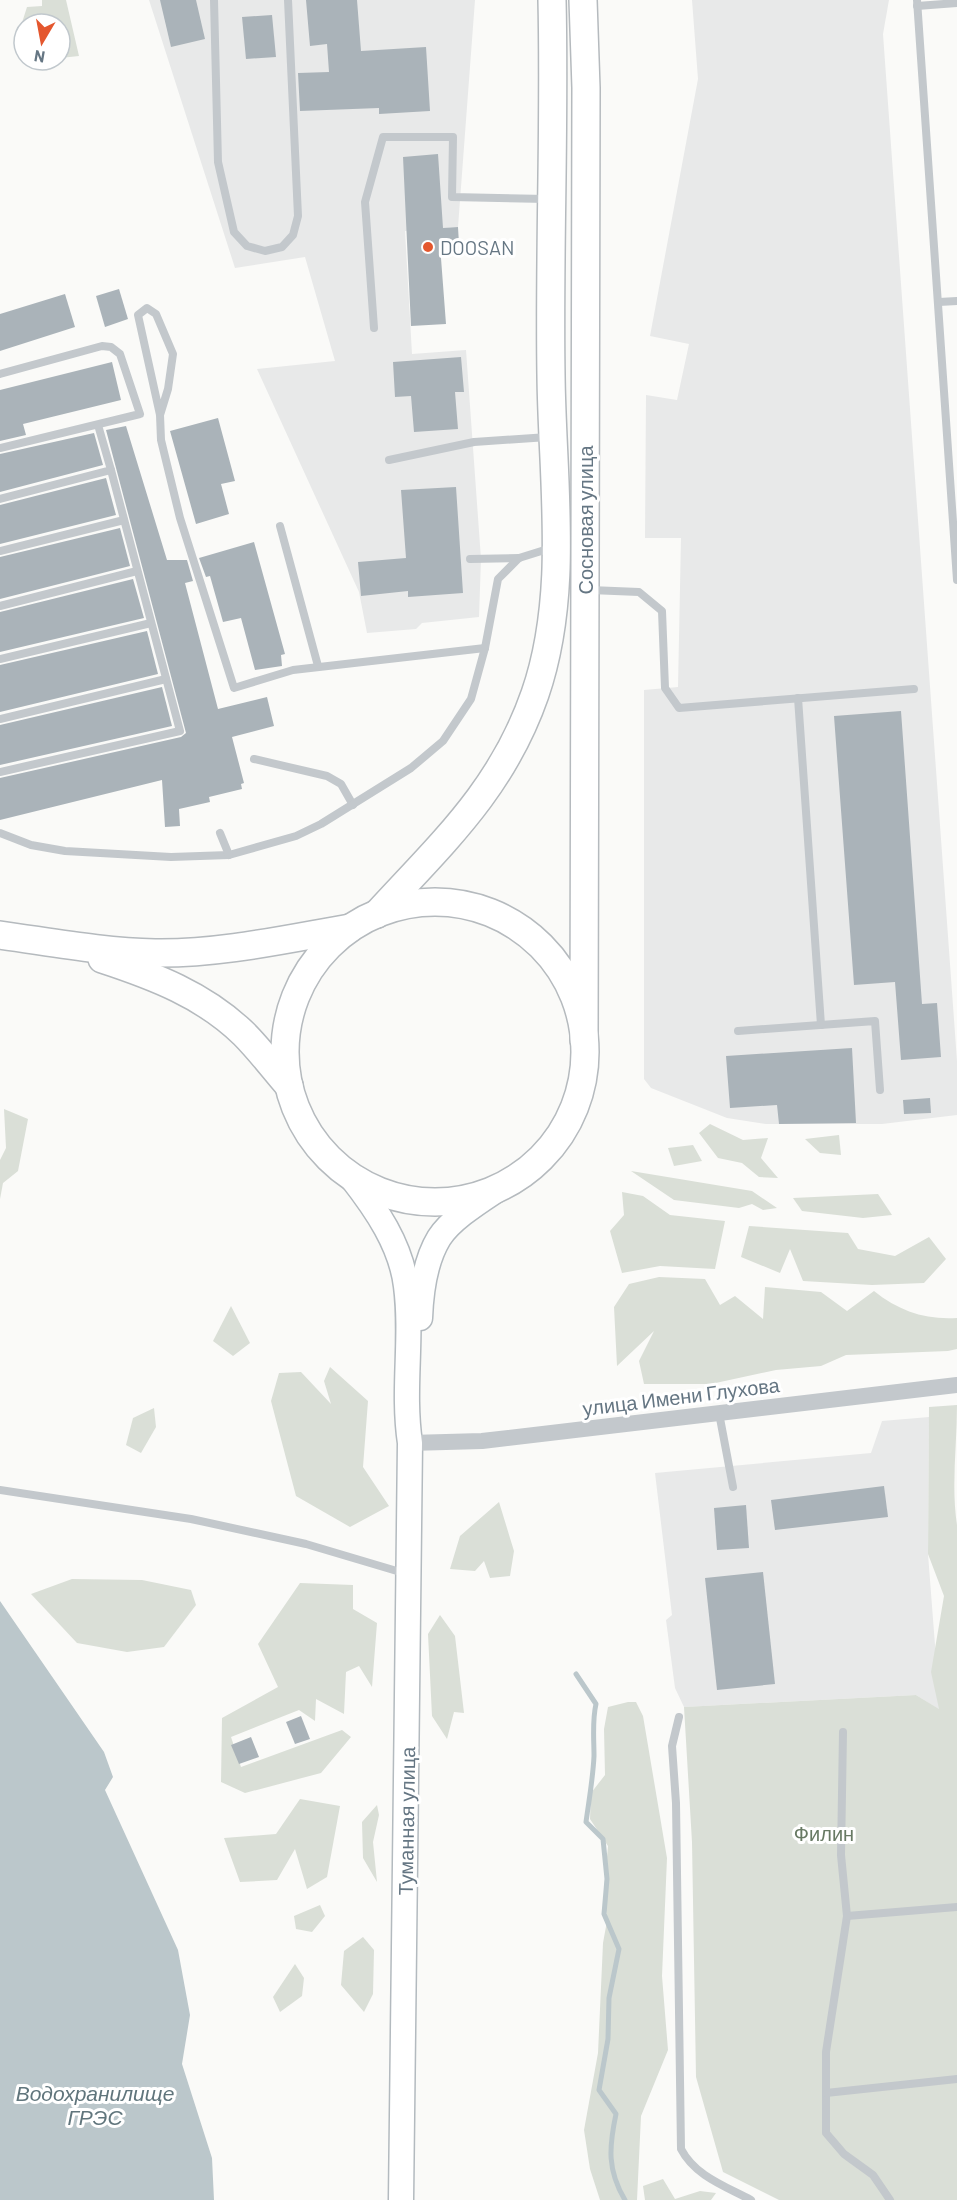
<svg xmlns="http://www.w3.org/2000/svg" width="957" height="2200" font-family="Barlow,sans-serif">
<style>
.built{fill:#e8e9e9}
.green{fill:#dadfd7}
.water{fill:#bbc7cb}
.lines{fill:none;stroke-linecap:round;stroke-linejoin:round}
.stream{stroke:#bbc7cb;stroke-width:5}
.building{fill:#aab3b9}
.secondary-casing{stroke:#b3babf;stroke-width:27}
.primary-casing{stroke:#b5babe;stroke-width:30}
.lane{stroke:#c3c8cc;stroke-width:8}
.street{stroke:#c3c8cc;stroke-width:16}
.secondary{stroke:#fff;stroke-width:24}
.primary{stroke:#fff;stroke-width:27}
.poi-dot{fill:#e4572e;stroke:#fff;stroke-width:2}
.labels{text-anchor:middle;dominant-baseline:central;stroke-width:6;stroke-linejoin:round;paint-order:stroke}
.poi-label{font-size:20px;fill:#657683;stroke:#fff;text-anchor:start}
.street-label{font-size:20px;fill:#657683;stroke:#fff}
.park-label{font-size:20px;fill:#687a64;stroke:#fff}
.water-label{font-size:21px;font-style:italic;fill:#60757c;stroke:#fff}
</style>
<rect width="100%" height="100%" fill="#fafaf8"/>
<g class="built">
<polygon points="149,0 475,0 458,227 405,231 412,354 466,350 481,559 479,617 422,623 416,629 367,633 359,592 257,369 335,361 305,257 235,268"/>
<polygon points="692,0 889,0 883,34 957,1061 957,1115 882,1124 766,1124 727,1118 651,1088 644,1079 644,690 678,687 681,538 645,538 646,395 677,400 689,344 650,336 698,79"/>
<polygon points="929,1417 928,1554 940,1710 916,1695 684,1707 675,1688 666,1620 672,1615 655,1473 871,1453 882,1421"/>
</g>
<g class="green">
<polygon points="42,0 66,0 79,56 60,58 60,24 24,24 24,38 19,32 27,7 42,6"/>
<polygon points="4,1109 28,1119 18,1171 3,1183 0,1199 0,1160 6,1148"/>
<polygon points="710,1124 743,1140 768,1138 761,1158 778,1178 759,1177 742,1163 718,1158 699,1133"/>
<polygon points="839,1135 841,1155 820,1153 805,1139"/>
<polygon points="693,1145 702,1161 674,1166 668,1148"/>
<polygon points="631,1171 752,1191 777,1208 763,1210 752,1204 739,1208 674,1200"/>
<polygon points="622,1192 643,1196 670,1215 725,1221 715,1269 660,1266 622,1273 610,1231 624,1215"/>
<polygon points="878,1194 892,1215 863,1218 802,1211 793,1198"/>
<polygon points="749,1226 848,1233 858,1249 895,1256 929,1237 946,1259 924,1283 872,1285 803,1281 790,1249 780,1273 741,1257"/>
<path d="M659,1277L705,1279L720,1305L735,1296L763,1319L765,1287L821,1292L847,1311L874,1291C899,1311 925,1320 957,1318V1349L948,1351L846,1355L821,1366L776,1370L711,1384H644L639,1361L654,1331L617,1366L614,1307L629,1284Z"/>
<polygon points="231,1306 250,1343 233,1356 213,1341"/>
<polygon points="330,1367 368,1401 363,1467 389,1506 350,1527 296,1496 271,1401 279,1373 301,1372 331,1404 324,1381"/>
<path d="M957,1405C957,1446 951,1485 957,1525V2200H779L723,2172L696,2077L692,1842L684,1707L916,1695L939,1709L931,1672L944,1596L928,1554L929,1407Z"/>
<polygon points="154,1408 156,1427 141,1453 126,1445 133,1418"/>
<polygon points="499,1502 514,1551 510,1576 490,1578 484,1561 475,1571 450,1569 460,1536"/>
<polygon points="72,1579 142,1580 191,1590 196,1605 164,1647 127,1652 77,1643 31,1594"/>
<polygon points="300,1583 353,1585 353,1609 377,1623 372,1687 359,1666 346,1672 344,1714 316,1699 315,1721 299,1710 231,1737 241,1767 342,1730 351,1737 321,1773 245,1793 221,1782 222,1718 278,1687 258,1644"/>
<polygon points="440,1615 455,1636 464,1713 454,1712 447,1739 432,1716 428,1634"/>
<polygon points="628,1702 636,1702 643,1716 667,1858 662,1976 668,2050 641,2116 637,2200 600,2200 590,2169 584,2130 598,2053 603,1943 607,1921 604,1889 608,1846 590,1819 591,1793 605,1775 604,1729 608,1707"/>
<polygon points="300,1799 340,1806 327,1877 307,1889 295,1849 277,1880 240,1882 224,1838 276,1834"/>
<polygon points="377,1805 379,1815 373,1842 377,1882 363,1858 362,1822"/>
<polygon points="320,1905 325,1916 312,1932 296,1929 294,1916"/>
<polygon points="363,1937 374,1950 373,1994 364,2012 341,1985 344,1951"/>
<polygon points="295,1964 304,1978 302,1996 280,2012 273,1997"/>
<polygon points="663,2179 675,2199 700,2191 716,2193 711,2200 645,2200 643,2186"/>
</g>
<polygon class="water" points="0,1601 104,1752 113,1777 105,1790 178,1950 190,2015 182,2064 212,2158 214,2200 0,2200"/>
<g class="lines">
<path class="stream" d="M576,1674L596,1704C592,1721 594,1738 594,1756C593,1778 589,1800 586,1822L603,1839L607,1879L604,1914L619,1949L609,1998L608,2039L599,2090L616,2114C609,2147 607,2170 625,2200"/>
</g>
<g class="building">
<polygon points="160,0 196,0 205,39 171,47"/>
<polygon points="306,0 357,0 361,51 426,47 430,111 379,114 379,108 300,111 298,73 329,72 327,44 310,46"/>
<polygon points="272,15 276,57 246,59 242,17"/>
<polygon points="438,154 443,228 458,227 459,244 440,245 446,324 411,326 403,157"/>
<polygon points="119,289 128,319 105,327 96,296"/>
<polygon points="65,294 75,327 0,351 0,314"/>
<polygon points="461,357 464,392 455,392 458,429 414,432 411,396 395,397 393,362"/>
<polygon points="112,362 121,400 23,424 26,435 0,441 0,390"/>
<polygon points="218,418 235,481 221,484 229,514 196,524 170,431"/>
<polygon points="126,426 167,560 187,560 193,581 185,583 218,709 267,697 274,726 232,737 244,783 241,784 242,789 209,797 210,802 179,809 180,826 165,827 162,780 0,820 0,778 181,737 186,733 106,430"/>
<polygon points="94,433 103,465 0,492 0,454"/>
<polygon points="106,478 116,515 0,544 0,505"/>
<polygon points="456,487 463,593 408,597 408,591 361,596 358,562 406,558 401,490"/>
<polygon points="120,528 130,566 0,599 0,557"/>
<polygon points="254,542 285,654 281,655 282,666 255,670 241,618 223,622 210,576 206,577 199,558"/>
<polygon points="133,579 144,618 0,652 0,612"/>
<polygon points="147,631 158,674 0,712 0,665"/>
<polygon points="162,687 172,726 0,765 0,725"/>
<polygon points="901,711 922,1004 937,1003 941,1057 901,1060 895,982 854,985 834,716"/>
<polygon points="852,1048 856,1123 779,1124 777,1105 730,1108 726,1056"/>
<polygon points="930,1098 931,1113 904,1114 903,1100"/>
<polygon points="884,1486 888,1517 775,1530 771,1500"/>
<polygon points="746,1505 749,1548 717,1550 714,1508"/>
<polygon points="763,1572 775,1684 717,1690 705,1578"/>
<polygon points="301,1716 310,1739 295,1744 286,1722"/>
<polygon points="251,1737 259,1757 239,1764 231,1745"/>
</g>
<g class="lines">
<defs>
<g id="secondary">
<path d="M351,1177C376,1209 401,1245 406,1286C413,1338 402,1389 410,1443L401,2200"/>
<path d="M420,1318C421,1292 425,1261 439,1238C452,1217 487,1197 507,1183"/>
</g>
<g id="primary">
<polyline points="583,0 586,88 584,1040"/>
<circle cx="435" cy="1052" r="150"/>
<path d="M377,914C443,842 502,789 535,694C570,593 552,480 551,375C549,250 555,125 552,0"/>
<path d="M0,935C51,942 104,952 155,953C220,954 286,939 350,928"/>
<path d="M102,959C154,976 204,995 244,1034C260,1050 274,1069 289,1086"/>
</g>
</defs>
<use href="#secondary" class="secondary-casing"/>
<use href="#primary" class="primary-casing"/>
<g class="lane">
<polyline points="214,0 218,162 234,232 247,246 265,251 282,247 293,235 298,216 288,0"/>
<polyline points="917,0 957,580"/>
<polyline points="917,6 957,3"/>
<polyline points="939,302 957,301"/>
<polyline points="374,328 365,202 383,137 453,137 452,197 547,199"/>
<polyline points="0,374 102,346 111,347 120,354 140,414 0,448"/>
<polyline points="160,415 168,389 173,354 156,314 147,308 138,315 160,415 161,440 180,518 234,688 293,670 485,648"/>
<polyline points="389,460 474,442 548,437"/>
<polyline points="0,499 111,470 98,425"/>
<polyline points="280,526 318,666"/>
<polyline points="0,551 124,520"/>
<polyline points="470,559 519,558"/>
<polyline points="590,590 639,592 662,611 665,688 679,708 914,689"/>
<polyline points="0,606 137,571"/>
<polyline points="0,659 151,623"/>
<polyline points="798,698 821,1025"/>
<polyline points="0,719 166,679"/>
<polyline points="254,759 327,776 341,784 353,805"/>
<polyline points="0,772 180,731 111,470"/>
<polyline points="0,833 31,845 65,851 171,857 229,855 296,836 321,824 411,768 443,741 471,699 485,648 498,579 519,558 551,548"/>
<polyline points="220,833 229,855"/>
<polyline points="738,1031 875,1021 880,1090"/>
<polyline points="719,1413 733,1487"/>
<polyline points="0,1490 191,1519 306,1544 407,1574"/>
<path d="M679,1717L672,1746L676,1803L681,2149C695,2176 725,2186 751,2200"/>
<polyline points="843,1732 841,1855 847,1916 826,2052 826,2133 844,2154 873,2175 890,2200"/>
<polyline points="847,1916 957,1907"/>
<polyline points="826,2093 957,2079"/>
</g>
<polyline class="street" points="410,1443 482,1441 957,1385"/>
<use href="#secondary" class="secondary"/>
<use href="#primary" class="primary"/>
</g>
<circle class="poi-dot" cx="428" cy="247" r="6"/>
<g class="labels">
<g class="poi-label">
<text x="440" y="247">DOOSAN</text>
</g>
<g class="street-label">
<text transform="translate(585 520) rotate(-90)">Сосновая улица</text>
<text transform="translate(681 1396) rotate(-7)">улица Имени Глухова</text>
<text transform="translate(406 1821) rotate(-89)">Туманная улица</text>
</g>
<g class="park-label">
<text x="824" y="1833">Филин</text>
</g>
<g class="water-label">
<text x="95" y="2092">Водохранилище<tspan x="95" dy="24">ГРЭС</tspan></text>
</g>
</g>
<g transform="translate(42 42) rotate(190)"><circle r="28" fill="#ffffff" stroke="#c1c8cd" stroke-width="1.5"/>
<path d="M0-4.5L10 22L0 15L-10 22Z" fill="#e4572e"/>
<text y="-9" font-size="16" font-weight="bold" text-anchor="middle" fill="#657683">N</text>
</g>
</svg>
